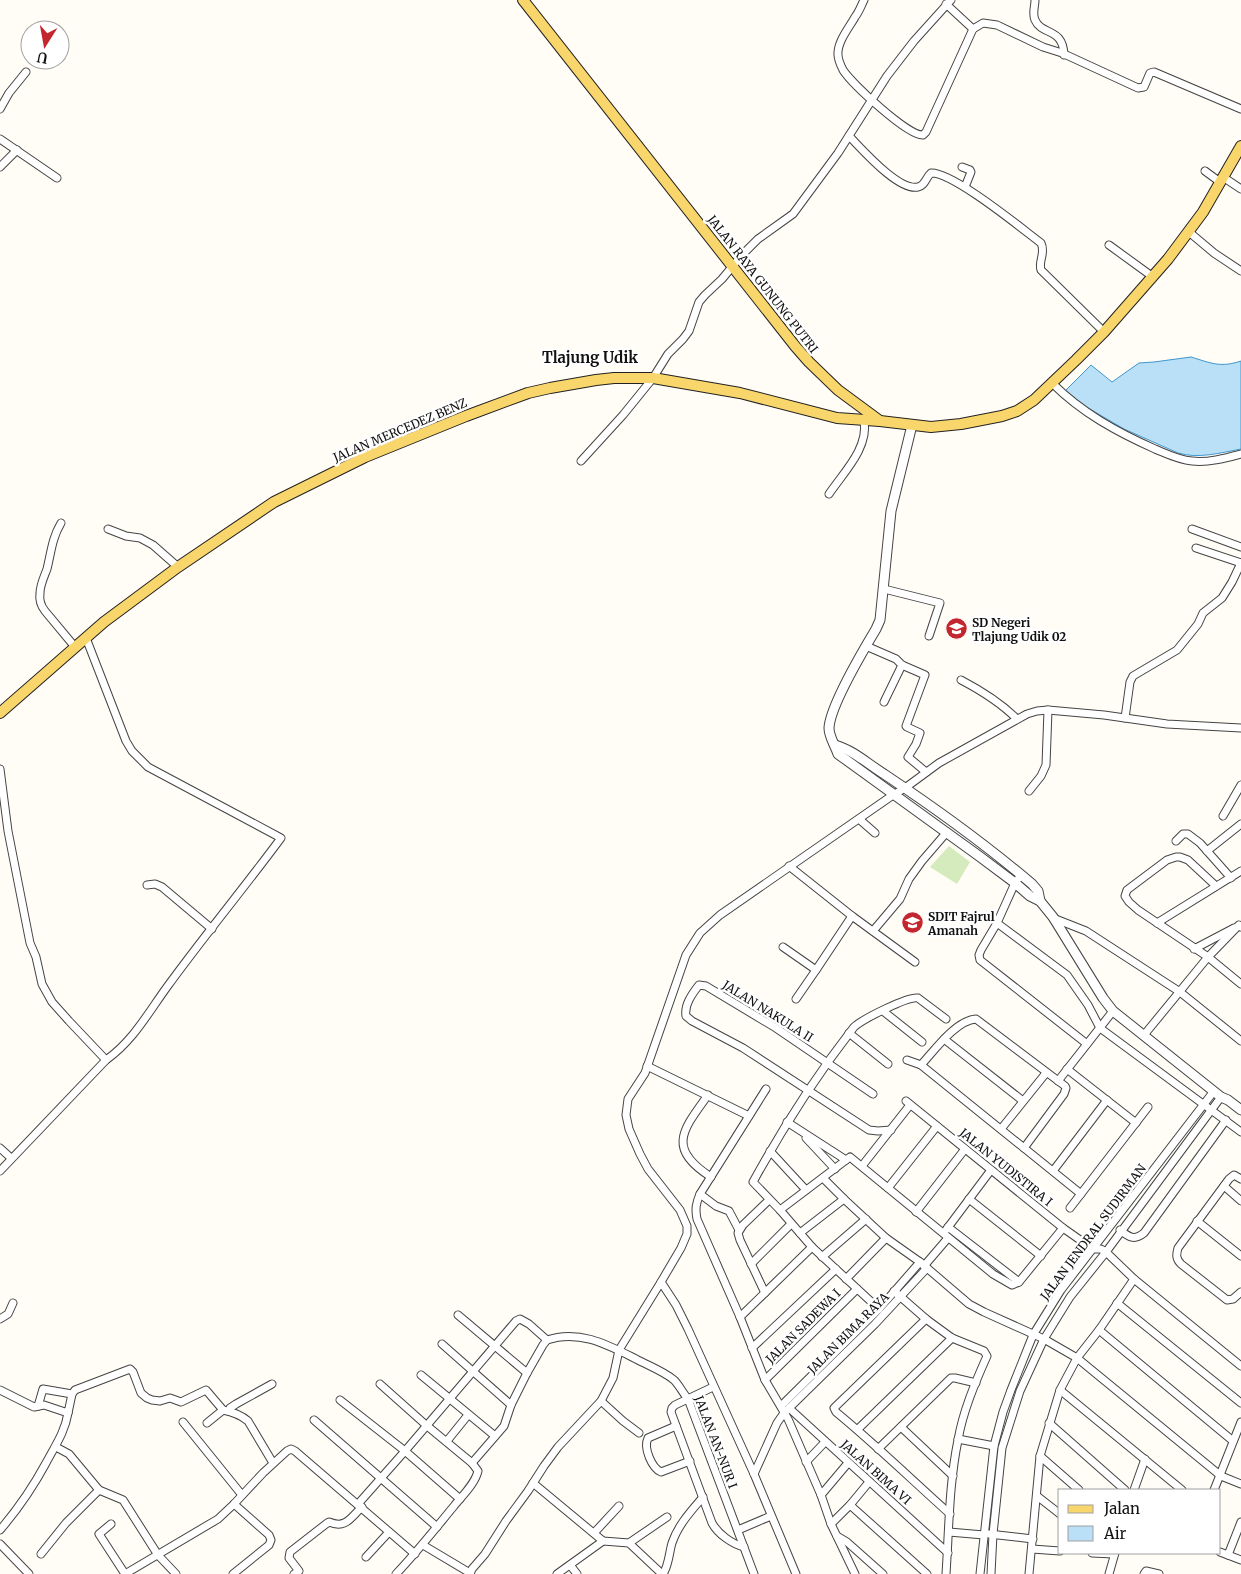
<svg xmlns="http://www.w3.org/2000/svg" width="1241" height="1574" font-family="Merriweather,serif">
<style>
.green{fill:#d5ebbd}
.water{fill:#b9e0f7;stroke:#3f96cf}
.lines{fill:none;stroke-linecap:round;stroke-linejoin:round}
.minor-casing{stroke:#444;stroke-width:9}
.tertiary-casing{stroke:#444;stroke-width:11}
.primary-casing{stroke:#222;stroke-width:12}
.minor{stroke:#fff;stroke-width:7}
.tertiary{stroke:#fff;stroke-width:9}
.primary{stroke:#f9d66b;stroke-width:10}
.labels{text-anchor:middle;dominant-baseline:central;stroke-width:5;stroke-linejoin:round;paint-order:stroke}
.street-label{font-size:12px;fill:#111;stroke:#fff}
.poi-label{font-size:12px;font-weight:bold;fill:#111;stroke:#fff;text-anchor:start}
.quarter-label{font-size:15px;font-weight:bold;fill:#111;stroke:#fff}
</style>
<rect width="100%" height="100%" fill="#fffdf5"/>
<polygon class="green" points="949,846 970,862 957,884 930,867"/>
<path class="water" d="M1191,357C1211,363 1220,368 1241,361V449C1220,453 1198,459 1178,453L1124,429L1071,398L1065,391L1091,365L1112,382L1139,363L1154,362Z"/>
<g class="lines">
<defs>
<g id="minor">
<path d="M864,0C861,6 859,12 855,17C849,28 837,42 838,55C838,60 841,66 843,70C852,84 908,136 923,135L926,132L973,29L983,23L997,25L1043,47L1062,53L1138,88L1144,87L1150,73L1154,72L1241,109"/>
<path d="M1035,0C1035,7 1032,13 1035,20C1042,36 1063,27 1064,55"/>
<polyline points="946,4 973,29"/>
<polyline points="0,109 9,93 26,72"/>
<path d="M849,136C862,149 898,191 918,187C925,186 926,177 931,173C953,172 1021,228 1041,243C1046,253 1038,261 1041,270L1104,332"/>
<polyline points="0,139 57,178"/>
<polyline points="0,167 17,150"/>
<polyline points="962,167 970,170 971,172 965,187"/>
<polyline points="1205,171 1220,182"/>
<polyline points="1223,177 1241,189"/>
<polyline points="1189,232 1214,253 1241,271"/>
<polyline points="1109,245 1153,277"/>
<path d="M1052,383C1082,413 1117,432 1155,449C1167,454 1179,460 1192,461C1208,463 1226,458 1241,454"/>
<polyline points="581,461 623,415 653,378 668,354 683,339 689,331 699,302 705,295 722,279 742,255 758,239 793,214 838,153 887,76 914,41 951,0"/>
<path d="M829,494C843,473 869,448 864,421"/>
<path d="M61,523C52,538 51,553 47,569C44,577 40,585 40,593C39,600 41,606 45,611L75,647"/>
<polyline points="108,529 126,536 140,538 153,545 178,567"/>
<polyline points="1192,529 1241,547"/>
<polyline points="1196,548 1241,563"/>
<polyline points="884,589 940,603 929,636"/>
<polyline points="866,646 896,659 902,665 925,675 906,726 907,727 920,733 916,744 908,757 926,772"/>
<path d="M961,680C982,691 1000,702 1017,719"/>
<polyline points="884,702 902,665"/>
<polyline points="1125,718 1130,682 1133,676 1177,650 1198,624 1203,613 1222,598 1232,582 1241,563"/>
<polyline points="0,769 8,831 30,943 36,957 42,984 52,1002 69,1021 106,1060"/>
<polyline points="1029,791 1041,776 1046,765 1048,710"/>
<polyline points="1223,816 1241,785"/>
<polyline points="859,819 875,833"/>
<polyline points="1176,841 1183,834 1188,834 1200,843 1231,878"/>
<polyline points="1207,851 1241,824"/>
<polyline points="789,866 852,916 915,962"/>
<polyline points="1021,875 1015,883 997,923 981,950 979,955 980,960 1087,1044"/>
<polyline points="147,885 155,884 162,887 212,929"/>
<polyline points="1216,886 1188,860 1180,857 1176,857 1167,860 1127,890 1125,896 1129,902 1138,910 1208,957 1241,984"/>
<polyline points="1053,918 1086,931 1180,992 1241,1041"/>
<polyline points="997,923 1067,975 1088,1005 1100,1028 1241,1132"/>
<polyline points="1157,923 1241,871"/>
<polyline points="873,931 900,899 909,879 922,861 947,832"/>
<polyline points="783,947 816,970 796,999"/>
<polyline points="1194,949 1234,928"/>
<polyline points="816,970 852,916"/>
<polyline points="883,1011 922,1042"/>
<polyline points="849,1033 888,1064"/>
<polyline points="1144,1035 1208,957 1239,925 1241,927"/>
<polyline points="944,1039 1023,1101"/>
<polyline points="907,1060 921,1065 1081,1194"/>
<path d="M921,1065C934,1051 956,1020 976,1019L1065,1086L1066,1088L1064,1094L1024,1148"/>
<polyline points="647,1066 749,1116"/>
<polyline points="1067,1069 1136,1123"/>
<polyline points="1058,1081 1113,1011"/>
<path d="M766,1089L700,1194C696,1203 695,1209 697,1219L740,1317L765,1380L788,1419L821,1495L831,1524L855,1574"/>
<path d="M873,1094L776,1028L706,986L699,985C692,994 684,1005 686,1016L692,1021L743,1048L869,1130L878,1131L891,1130"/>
<path d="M708,1095C683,1130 666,1148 711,1177"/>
<polyline points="906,1101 1063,1228 1093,1249 1101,1249 1106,1252 1134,1279 1241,1366"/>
<polyline points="787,1122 846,1160"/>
<polyline points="1001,1129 1046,1073"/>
<polyline points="806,1138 835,1169"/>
<polyline points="0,1148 11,1158"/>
<polyline points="770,1151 806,1190"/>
<polyline points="862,1166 910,1105"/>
<path d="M0,1171L106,1060C133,1041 148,1013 167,987C204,936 244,888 281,838L148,767L132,751L126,741L86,638"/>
<polyline points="1053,1171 1107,1100"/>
<polyline points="823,1178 844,1199 886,1238 920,1262 969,1304 984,1312 1044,1339 1077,1358 1221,1476 1241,1484"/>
<path d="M1241,1179L1234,1175L1229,1179L1178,1248C1176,1255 1176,1259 1181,1264L1227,1300L1233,1299L1241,1292"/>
<polyline points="1224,1186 1241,1201"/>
<polyline points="888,1188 937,1126"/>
<polyline points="700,1194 716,1206 729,1211 739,1230"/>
<polyline points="969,1199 1041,1256"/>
<polyline points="1070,1208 1148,1107"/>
<polyline points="780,1210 850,1157 993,1274 1012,1285 1019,1282 1063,1228"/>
<polyline points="916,1212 965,1149"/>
<polyline points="1197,1221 1241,1256"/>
<polyline points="948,1227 1019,1282"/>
<polyline points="946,1230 991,1170"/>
<path d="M1120,1230C1129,1237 1134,1241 1144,1233L1226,1120"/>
<polyline points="800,1233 844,1199"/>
<polyline points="822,1257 866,1219"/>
<polyline points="751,1264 791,1224"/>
<polyline points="924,1266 948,1238"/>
<polyline points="846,1279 886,1238"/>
<polyline points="661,1282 676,1305 688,1329 754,1474 796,1574"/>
<path d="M894,1291L926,1319L952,1338L984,1351L987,1356C975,1383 963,1411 958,1440C949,1484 949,1529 946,1574"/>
<polyline points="765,1293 740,1240 738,1233 743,1225 769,1200"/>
<polyline points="1117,1303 1241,1403"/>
<path d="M879,1309L812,1247L780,1210L753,1182C783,1127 816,1076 854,1027C863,1019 908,996 918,998L946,1019"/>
<polyline points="458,1315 527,1373"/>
<polyline points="740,1317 812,1247"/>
<polyline points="0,1319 8,1314 13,1303"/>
<path d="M926,1319L834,1408L836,1412C875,1444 912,1480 950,1514"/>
<polyline points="1099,1330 1233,1441"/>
<polyline points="442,1344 511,1405"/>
<polyline points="752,1348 836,1269"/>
<polyline points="421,1375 495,1436"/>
<polyline points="765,1380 857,1289"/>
<path d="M380,1384L426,1425L472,1463L478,1471C475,1484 462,1496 454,1506C435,1529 417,1552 396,1574"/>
<path d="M713,1387L675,1405L672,1408L671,1412L712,1523C718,1534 732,1544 744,1547"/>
<polyline points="0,1390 34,1407 44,1405 68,1413 72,1394 75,1390 130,1369 133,1372 141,1393 147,1398 152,1400 160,1401 170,1398 181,1402 206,1390 223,1410"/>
<polyline points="1060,1390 1182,1490"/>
<polyline points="340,1400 405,1451 460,1499"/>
<polyline points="601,1401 623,1421 639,1433"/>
<polyline points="38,1406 43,1389 72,1394"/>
<polyline points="781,1406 879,1309 920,1262"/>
<polyline points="789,1408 948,1553"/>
<polyline points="229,1411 230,1408 236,1404 272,1384"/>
<polyline points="314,1420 437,1527"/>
<polyline points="183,1422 242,1495"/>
<path d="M207,1423L223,1410C233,1412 241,1415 248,1421L273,1463"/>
<polyline points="1049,1423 1125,1490"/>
<path d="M676,1426L648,1438C643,1448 652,1468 661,1472L690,1461"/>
<polyline points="901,1427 953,1476"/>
<polyline points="858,1429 952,1338"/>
<polyline points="958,1439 994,1446"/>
<polyline points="447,1441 468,1415"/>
<polyline points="56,1447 69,1454 99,1490 123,1500 158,1555 176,1574"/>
<polyline points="878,1449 951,1378 955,1378 976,1383"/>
<polyline points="1040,1456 1079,1490"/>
<polyline points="806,1462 825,1442"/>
<polyline points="472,1463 504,1426 511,1405 527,1373 543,1345 547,1340"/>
<polyline points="754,1474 777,1423 784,1413 875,1324 927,1268"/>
<polyline points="533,1483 603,1541 629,1543 662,1574"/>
<polyline points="1134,1490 1145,1459"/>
<polyline points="1214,1490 1241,1422"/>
<polyline points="821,1495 848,1463"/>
<polyline points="1037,1496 1060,1514"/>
<path d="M358,1504L405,1451L516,1321L520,1319L529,1324L547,1340C579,1329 608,1345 636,1359C649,1366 663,1371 674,1380C679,1385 683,1393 688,1399L754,1574"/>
<polyline points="850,1505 927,1574"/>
<polyline points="111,1524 99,1534 125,1574 218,1519 234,1504 263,1473 287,1451 291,1449 295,1451 415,1554"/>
<polyline points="831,1524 850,1505 869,1482"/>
<path d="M0,1530C18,1509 33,1487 46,1463C55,1446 65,1432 68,1413"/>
<polyline points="738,1530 771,1516"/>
<polyline points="949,1532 984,1535"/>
<polyline points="594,1533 619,1506"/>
<polyline points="989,1534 1033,1539"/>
<polyline points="837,1536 847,1542 883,1574"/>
<polyline points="629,1543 667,1517"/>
<polyline points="0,1544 29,1574"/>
<polyline points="423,1545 470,1573"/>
<polyline points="1032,1549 1060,1551"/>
<polyline points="1220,1552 1241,1560"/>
<polyline points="1092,1553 1114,1554"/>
<polyline points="41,1554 66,1523 99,1490"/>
<polyline points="1228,1555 1241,1522"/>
<polyline points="366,1557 389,1532"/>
<polyline points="570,1565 577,1574"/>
<polyline points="233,1574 269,1545 271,1540 269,1535 234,1504"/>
<path d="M294,1574L299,1571L289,1558L290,1552L326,1524L329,1522C346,1529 350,1518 362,1507"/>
<polyline points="470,1574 472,1569 485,1554 506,1521 528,1491 544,1466 558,1447 601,1401 613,1378 619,1350 661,1282 681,1248 687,1234 687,1226 680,1210 648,1169 640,1154 629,1129 626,1115 628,1099 645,1073 686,955 700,933 720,915 893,795 905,788 939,763 1027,714 1037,711 1048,710 1104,715 1167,724 1241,728"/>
<polyline points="557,1574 603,1541"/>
<path d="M663,1574C669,1565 669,1553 672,1543C678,1525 691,1511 703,1497"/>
<polyline points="980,1574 994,1446 1003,1412 1011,1390 1033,1335 1061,1290 1214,1091"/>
<polyline points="991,1574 993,1534 1002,1448 1020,1391 1044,1339 1070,1297 1106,1252 1221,1097"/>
<polyline points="1029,1574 1040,1456 1060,1390 1077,1358 1099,1330 1134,1279"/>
<polyline points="1109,1574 1115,1553"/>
<polyline points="1144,1574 1146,1571 1159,1574"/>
</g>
<g id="tertiary">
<path d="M912,425L891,511L880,620L876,629C864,649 830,707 829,728C829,737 835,745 838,754L979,856L1015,883L1030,896L1040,901L1053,917L1103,998L1113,1011L1221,1097L1228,1100L1241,1110"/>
<path d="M835,745C853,750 868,764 884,774C935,808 985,844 1032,884L1038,891L1040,901"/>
</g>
<g id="primary">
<polyline points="523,0 795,346 809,362 838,390 880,421 931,427 961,424 1002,416 1017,411 1034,400 1076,360 1104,332 1168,259 1203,212 1241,146"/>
<polyline points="0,713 104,622 178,567 274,502 365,457 466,416 528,393 550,388 596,380 614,378 653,378 740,393 837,418 880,421"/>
</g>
</defs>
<use href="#minor" class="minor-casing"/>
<use href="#tertiary" class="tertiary-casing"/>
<use href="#primary" class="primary-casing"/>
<use href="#minor" class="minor"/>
<use href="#tertiary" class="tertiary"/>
<use href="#primary" class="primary"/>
</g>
<defs>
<symbol id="school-disc" viewBox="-11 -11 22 22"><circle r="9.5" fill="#c4262e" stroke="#fff"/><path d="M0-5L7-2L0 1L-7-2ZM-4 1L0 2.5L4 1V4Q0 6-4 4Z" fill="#fff"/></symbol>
</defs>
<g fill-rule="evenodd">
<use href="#school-disc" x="944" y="616" width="25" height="25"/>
<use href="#school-disc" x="900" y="910" width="25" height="25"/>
</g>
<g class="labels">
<g class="street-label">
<text transform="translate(763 284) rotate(52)">JALAN RAYA GUNUNG PUTRI</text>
<text transform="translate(400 430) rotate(-23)">JALAN MERCEDEZ BENZ</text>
<text transform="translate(768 1011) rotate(32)">JALAN NAKULA II</text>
<text transform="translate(1006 1167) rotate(39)">JALAN YUDISTIRA I</text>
<text transform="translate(1093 1232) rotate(-53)">JALAN JENDRAL SUDIRMAN</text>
<text transform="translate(803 1326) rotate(-45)">JALAN SADEWA I</text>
<text transform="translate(848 1333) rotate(-45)">JALAN BIMA RAYA</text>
<text transform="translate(716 1442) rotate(69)">JALAN AN-NUR I</text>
<text transform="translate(876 1472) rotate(42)">JALAN BIMA VI</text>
</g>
<g class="poi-label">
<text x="972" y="622">SD Negeri<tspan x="972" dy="14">Tlajung Udik 02</tspan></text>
<text x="928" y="916">SDIT Fajrul<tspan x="928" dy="14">Amanah</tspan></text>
</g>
<g class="quarter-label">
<text x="590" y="357">Tlajung Udik</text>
</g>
</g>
<rect x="1058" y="1489" width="162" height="65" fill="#ffffff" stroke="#a0a0a0"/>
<rect x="1068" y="1505" width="25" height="8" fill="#f9d66b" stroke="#a0a0a0"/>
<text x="1104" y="1514" font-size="15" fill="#111111">Jalan</text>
<rect x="1068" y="1526" width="25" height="15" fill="#b9e0f7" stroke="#a0a0a0"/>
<text x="1104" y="1539" font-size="15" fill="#111111">Air</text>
<g transform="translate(45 45) rotate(191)"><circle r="24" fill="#ffffff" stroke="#a0a0a0"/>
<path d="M0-4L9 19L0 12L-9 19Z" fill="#c4262e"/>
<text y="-8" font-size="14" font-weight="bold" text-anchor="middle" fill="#111111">U</text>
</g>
</svg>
